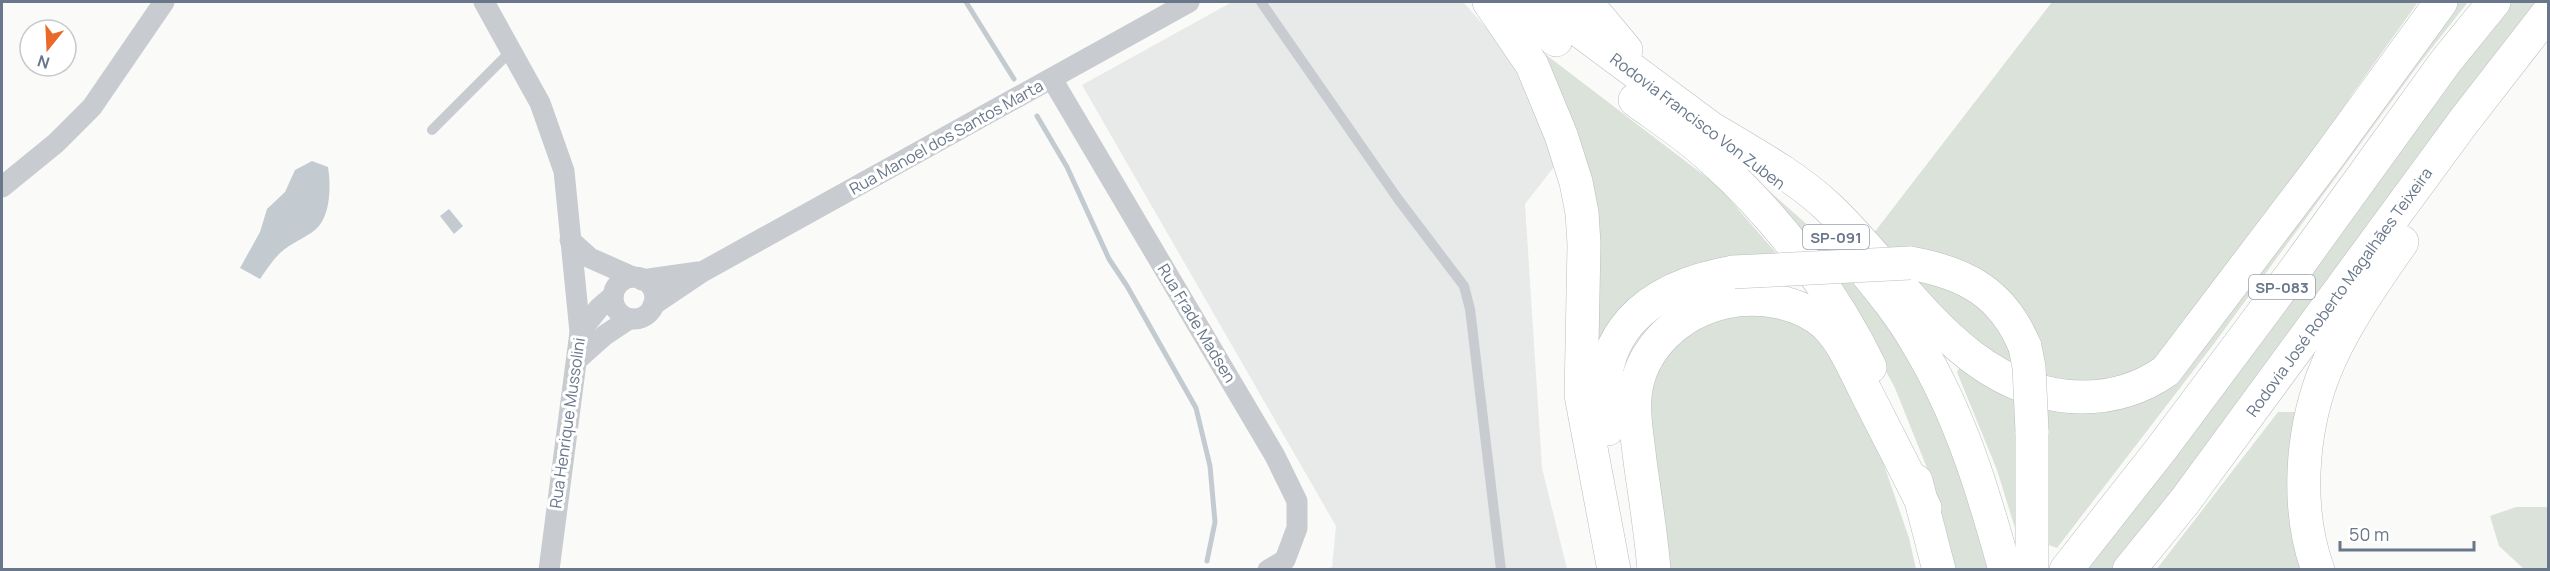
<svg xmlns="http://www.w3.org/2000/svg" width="2550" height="571" font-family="Manrope,sans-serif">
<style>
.built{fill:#e8e9e9}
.green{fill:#dbe2d9}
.water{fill:#c3cbd1}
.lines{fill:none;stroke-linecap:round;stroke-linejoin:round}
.stream{stroke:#c3cbd1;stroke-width:5}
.primary-casing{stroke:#bbbec3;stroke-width:34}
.motorway-casing{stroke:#babdc1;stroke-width:34}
.service{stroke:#c8cbcf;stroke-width:10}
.minor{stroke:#c8cbcf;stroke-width:21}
.primary{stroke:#fff;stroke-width:33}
.motorway{stroke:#fff;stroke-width:33}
.motorway-bridge-casing{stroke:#babdc1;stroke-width:34;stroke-linecap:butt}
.motorway-bridge{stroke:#fff;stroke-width:33}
.labels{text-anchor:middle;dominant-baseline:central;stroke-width:6;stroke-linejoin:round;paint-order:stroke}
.shield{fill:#fff;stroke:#95a0ad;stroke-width:1.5}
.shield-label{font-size:15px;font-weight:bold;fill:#68778a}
.street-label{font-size:16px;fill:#68778a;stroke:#fff}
</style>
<rect width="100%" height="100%" fill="#fafaf8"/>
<polygon class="built" points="1232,2 1463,2 1518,63 1561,158 1525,204 1542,468 1567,569 1325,569 1332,567 1336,526 1082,85"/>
<g class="green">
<polygon points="2052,2 2418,2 2353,93 2242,261 2166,360 2128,381 2043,381 2027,332 1879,250 1870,238"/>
<polygon points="2453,2 2468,2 2416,68 2213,345 2057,548 2041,542 2045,405 2136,400"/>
<polygon points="2508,2 2542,2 2119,569 2084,570"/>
<path d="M1545,54L1718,186L1777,254C1737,256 1696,256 1661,280C1644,291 1615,333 1600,350L1541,64Z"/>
<polygon points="1749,173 1821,237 1868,292 1939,411 1994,569 1955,569 1929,473 1895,388 1857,318"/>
<path d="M1905,279C1946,280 1987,300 2007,338C2011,346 2011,360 2013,370Z"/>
<polygon points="1777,310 1825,339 1869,421 1909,538 1916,569 1668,569 1644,403 1654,364 1699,321"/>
<polygon points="1962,363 2015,397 2023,554 1997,470 1957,372"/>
<polygon points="2278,412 2303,412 2306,569 2156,570"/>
<polygon points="2516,507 2548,507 2548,569 2524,569 2499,546 2490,516"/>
</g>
<g class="water">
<path d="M312,161L328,167C331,185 331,217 315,230C305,238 291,243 280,253C273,260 266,270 260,279L240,268L260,232L267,209L285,192L295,170Z"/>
<polygon points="449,209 463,226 454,234 440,216"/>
</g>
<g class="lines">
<g class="stream">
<polyline points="966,2 1014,79"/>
<polyline points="1037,116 1067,167 1109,259 1127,286 1196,408 1210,466 1215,522 1207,561"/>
</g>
<defs>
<g id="primary">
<polyline points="1508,2 1556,40"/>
<polyline points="1541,2 1739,149"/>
<polyline points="1586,2 1626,50"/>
<path d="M1635,100C1661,119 1689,137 1712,159C1776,216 1832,289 1870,367"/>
<path d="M1845,247C1870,278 1897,308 1917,343C1960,414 1983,490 2005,570"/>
<polyline points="1916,481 1939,570"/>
</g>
<g id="motorway">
<polyline points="1489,2 1532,65 1561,135 1576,182 1582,213 1584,244 1581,395 1614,570"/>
<path d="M1716,131C1754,154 1795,176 1828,207C1904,278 1964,396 2082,397C2114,397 2140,389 2166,371L2326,160L2441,2"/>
<path d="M1910,263C1966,273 2003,293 2025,347"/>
<path d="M1608,429C1589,335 1646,287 1734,272"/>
<polyline points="2032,431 2032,570"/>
<path d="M1654,570C1651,533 1645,497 1640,461C1638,440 1633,418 1635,397C1639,348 1680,312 1726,302C1758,295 1799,301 1825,324C1844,342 1855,371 1867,394C1886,432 1906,470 1925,508"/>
<polyline points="2066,570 2162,448 2292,274 2446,61 2494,2"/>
<polyline points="2129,570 2185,501 2464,121 2548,13"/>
<path d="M2318,570C2296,510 2301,435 2323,376C2341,329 2373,284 2402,242"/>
</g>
</defs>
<use href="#primary" class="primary-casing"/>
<use href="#motorway" class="motorway-casing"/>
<g class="service">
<polyline points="1261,2 1398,199 1464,286 1470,309 1501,570"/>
<polyline points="432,130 512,50"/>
</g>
<g class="minor">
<polyline points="484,2 540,103 564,171 580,332 549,570"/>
<polyline points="1052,79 1275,456 1297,501 1297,528 1285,560 1268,570"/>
<polyline points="2,187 56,143 92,107 164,2"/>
<polyline points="570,240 590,258 633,277"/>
<circle cx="634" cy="298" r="21"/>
<polyline points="642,280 698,272"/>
<polyline points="653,305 702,272 1189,2"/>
<polyline points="580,332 599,308 613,296"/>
<polyline points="578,359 605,335 629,319"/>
</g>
<use href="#primary" class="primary"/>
<use href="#motorway" class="motorway"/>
<defs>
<g id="motorway-bridge">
<polyline points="1734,272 1910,263"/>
<polyline points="2025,347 2029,367 2032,431"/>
</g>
</defs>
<use href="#motorway-bridge" class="motorway-bridge-casing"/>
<use href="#motorway-bridge" class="motorway-bridge"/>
</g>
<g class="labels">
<g class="shield">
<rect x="1803" y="225" width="66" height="24" rx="4.5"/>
<rect x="2249" y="275" width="66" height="24" rx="4.5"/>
</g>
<g class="shield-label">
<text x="1836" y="237">SP-091</text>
<text x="2282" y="287">SP-083</text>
</g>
<g class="street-label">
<text transform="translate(1698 121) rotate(37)">Rodovia Francisco Von Zuben</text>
<text transform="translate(946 137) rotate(-29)">Rua Manoel dos Santos Marta</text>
<text transform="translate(2339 292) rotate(-54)">Rodovia José Roberto Magalhães Teixeira</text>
<text transform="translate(1197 323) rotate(59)">Rua Frade Madsen</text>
<text transform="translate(567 423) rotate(-82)">Rua Henrique Mussolini</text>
</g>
</g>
<rect width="2550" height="571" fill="none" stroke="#68778a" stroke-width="6"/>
<g transform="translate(48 48) rotate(198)"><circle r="28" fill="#ffffff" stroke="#c3c9d0" stroke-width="1.5"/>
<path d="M0-4.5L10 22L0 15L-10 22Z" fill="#e96929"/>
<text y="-9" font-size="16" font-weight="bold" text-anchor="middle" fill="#68778a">N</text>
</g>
<path d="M2340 541v9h134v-9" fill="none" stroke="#68778a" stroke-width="3"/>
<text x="2349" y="541" font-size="18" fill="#68778a" stroke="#ffffff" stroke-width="4.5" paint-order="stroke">50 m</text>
</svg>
